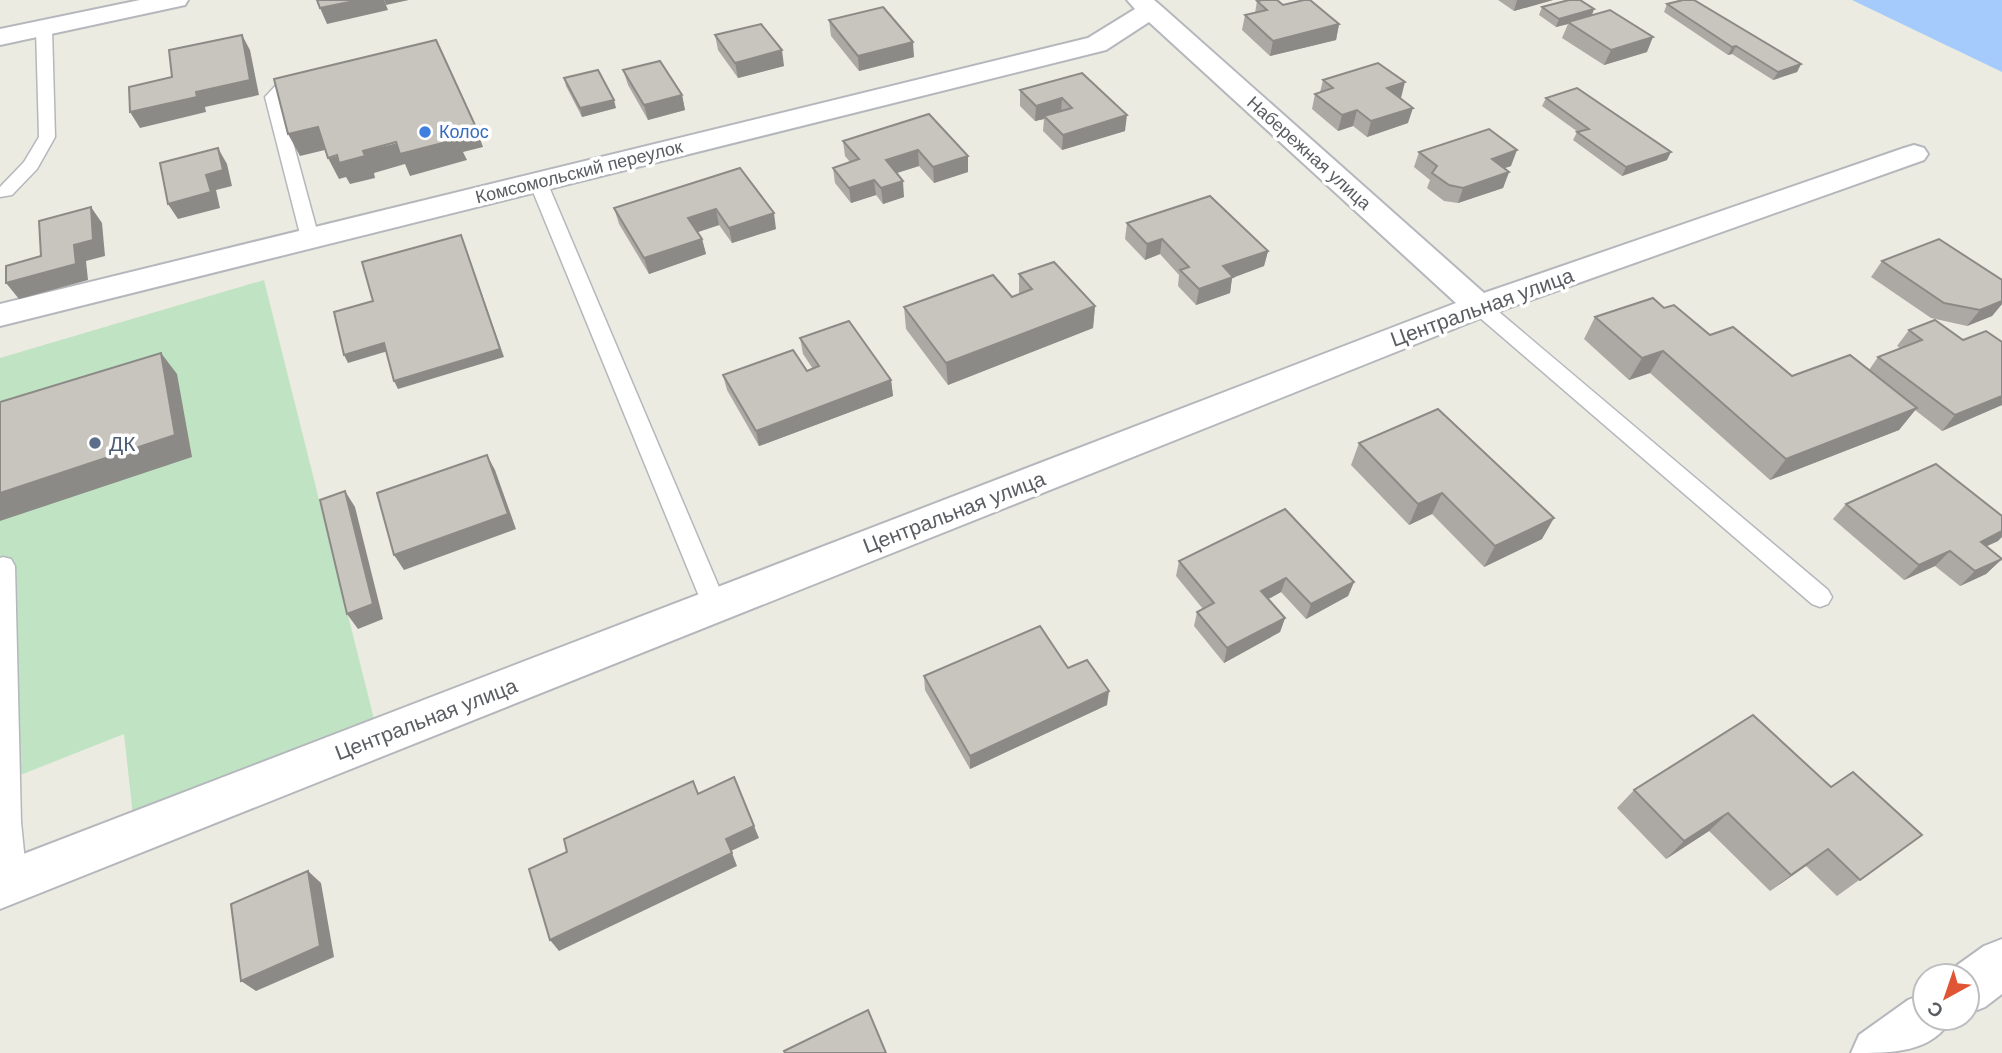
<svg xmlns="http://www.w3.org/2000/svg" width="2002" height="1053" font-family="Arial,sans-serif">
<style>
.green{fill:#bfe3c3}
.water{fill:#a4cbfb}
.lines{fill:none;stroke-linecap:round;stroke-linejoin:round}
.lane-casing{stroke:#b4b7bc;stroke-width:3}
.street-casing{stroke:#b4b7bc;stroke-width:4}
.lane{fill:#fff;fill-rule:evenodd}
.street{fill:#fff;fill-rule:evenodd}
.wall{fill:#aca9a4}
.shaded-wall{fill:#8c8a86}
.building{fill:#c8c5bf;stroke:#8c8a86;stroke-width:2}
.shop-dot{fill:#3f7fe0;stroke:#fff;stroke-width:2.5}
.service-dot{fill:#5c6f8a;stroke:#fff;stroke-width:2.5}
.labels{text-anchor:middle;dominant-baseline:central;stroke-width:7;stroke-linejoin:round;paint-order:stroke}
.far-shop-label{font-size:18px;fill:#366cbe;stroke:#fff;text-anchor:start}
.far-street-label{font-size:18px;fill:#5a5d62;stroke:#fff}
.street-label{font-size:21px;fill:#5a5d62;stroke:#fff}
.service-label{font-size:21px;fill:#4e5e75;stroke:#fff;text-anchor:start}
</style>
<rect width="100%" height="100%" fill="#ecebe2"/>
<polygon class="green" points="264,280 374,719 133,816 124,734 0,783 0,358"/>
<polygon class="water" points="1852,0 2002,0 2002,72"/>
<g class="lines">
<defs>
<g id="lane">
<polygon points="44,23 52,28 55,137 37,169 12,195 0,197 0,187 24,162 39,137 36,28"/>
<path d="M304,75L310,77L312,80C304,89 290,89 281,98L319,238L310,244L301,238L265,97L278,83Z"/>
<polygon points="538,177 547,182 727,606 723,613 715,616 707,613 703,606 529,182"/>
<polygon points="1479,300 1486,301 1828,590 1832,597 1828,604 1820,607 1812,604 1472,311 1469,306 1472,301"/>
<polygon points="3,557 11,559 15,566 21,822 27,881 23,891 13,895 3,891 0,884 0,558"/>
</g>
<g id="street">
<polygon points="140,0 188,0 185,5 176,7 0,45 0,29"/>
<polygon points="1127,0 1154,0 1160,5 1484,293 1904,148 1914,145 1924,148 1928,154 1924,160 1491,314 0,909 0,863 1456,303 1149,22 1106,50 0,326 0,304 1088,38 1135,9"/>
<polygon points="2002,939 2002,994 1985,1007 1967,1014 1967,976 1947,976 1949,971 1984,946"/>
<path d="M1925,993V1018H1952C1932,1053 1893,1053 1851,1053L1859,1035L1908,1000Z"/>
</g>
</defs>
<use href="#lane" class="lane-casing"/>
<use href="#street" class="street-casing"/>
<use href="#lane" class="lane"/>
<use href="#street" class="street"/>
</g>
<g class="wall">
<polygon points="1498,0 1553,0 1514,11"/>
<polygon points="1257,1 1283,5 1339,24 1336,40 1270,56 1242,30 1245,15 1255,13"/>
<polygon points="1667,4 1801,64 1797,72 1773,80 1732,54 1728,55 1664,12"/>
<polygon points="1542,7 1594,9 1592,15 1647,52 1604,65 1562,38 1568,24 1556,27 1539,15"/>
<polygon points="829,20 914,57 859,71 831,36"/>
<polygon points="715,35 784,66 738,78 718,50"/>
<polygon points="623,70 682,95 685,110 648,120 628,85"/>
<polygon points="1082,73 1125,131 1062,150 1043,131 1044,119 1035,121 1020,106 1020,90"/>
<polygon points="564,78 616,108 582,117 566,86"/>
<polygon points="1323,80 1401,98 1400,98 1408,123 1367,137 1353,126 1338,131 1312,109 1315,94 1320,92"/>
<polygon points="1546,98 1667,160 1622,176 1573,140 1577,132 1578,132 1542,106"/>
<polygon points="929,114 968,172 934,183 919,166 897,173 904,197 883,204 876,195 851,203 835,183 833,168 850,162 845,156 843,141"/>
<polygon points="1419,152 1511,166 1505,168 1509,172 1503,188 1458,203 1444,201 1427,188 1430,180 1414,167"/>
<polygon points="740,168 776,229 732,243 719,225 698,232 702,239 706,254 649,274 619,224 614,208"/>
<polygon points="1127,223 1268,251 1264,266 1232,278 1230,293 1196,305 1178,286 1179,275 1160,254 1145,260 1125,239"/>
<polygon points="1882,261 2002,280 2002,304 1992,316 1967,326 1931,318 1871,277"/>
<polygon points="1019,274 1095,306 1093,328 948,385 906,329 904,307 1012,297 1019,294"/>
<polygon points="1664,308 1710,335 1792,376 1869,370 1878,357 1900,348 1897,346 1909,330 1935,320 2002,405 1942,431 1915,410 1899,430 1770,480 1650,373 1629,380 1584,339 1595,317"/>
<polygon points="800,338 891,380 893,396 759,446 727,390 723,375 807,371 813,369 803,354"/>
<polygon points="1359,443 1542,539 1484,567 1432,514 1409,525 1351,465"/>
<polygon points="1846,504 1998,541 1987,546 2002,559 1986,574 1960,586 1935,566 1904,580 1833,519"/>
<polygon points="1179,561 1354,582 1348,596 1306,619 1281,592 1268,599 1285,618 1280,632 1224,663 1194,626 1197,612 1203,609 1176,576"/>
<polygon points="1068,668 1107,705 970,769 925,690 924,676"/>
<polygon points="1831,787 1922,835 1837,896 1806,866 1770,891 1709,831 1666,859 1617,808 1634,790"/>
</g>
<g class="shaded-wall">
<polygon points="359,0 384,0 388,10 327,24 320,8"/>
<polygon points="384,0 409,0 386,5"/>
<polygon points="1517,0 1553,0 1514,11"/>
<polygon points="1594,9 1591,17 1568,22 1568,24 1556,27 1559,19"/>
<polygon points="1339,24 1336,40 1270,56 1273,41"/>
<polygon points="242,35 250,50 259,95 205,107 206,112 140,128 130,112 196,92"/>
<polygon points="1653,37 1647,52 1604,65 1611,50"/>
<polygon points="913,42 914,57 859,71 858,56"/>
<polygon points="1736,46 1732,54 1728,55 1732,47"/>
<polygon points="782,50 784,66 738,78 735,63"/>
<polygon points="1801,64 1797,72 1773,80 1778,72"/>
<polygon points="1405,82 1401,98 1382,104 1387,88"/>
<polygon points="682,95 685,110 648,120 644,105"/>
<polygon points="1062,98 1061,113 1044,116 1044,119 1035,121 1036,106"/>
<polygon points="614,100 616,108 582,117 580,108"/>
<polygon points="1413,108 1408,123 1367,137 1371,121"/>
<polygon points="1357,110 1353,126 1338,131 1342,115"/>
<polygon points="1127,115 1125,131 1062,150 1063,135"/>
<polygon points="475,125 483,147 463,152 467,160 410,176 405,164 374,173 375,178 350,184 346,177 339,179 328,158 363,151"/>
<polygon points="318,127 329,149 300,156 288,134"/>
<polygon points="218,148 227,164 232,186 216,190 220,208 178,219 168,204 206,175"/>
<polygon points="918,150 919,166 887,176 886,160"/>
<polygon points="1517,150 1511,166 1487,174 1492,159"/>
<polygon points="1671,152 1667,160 1622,176 1626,167"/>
<polygon points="968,156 968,172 934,183 933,167"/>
<polygon points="1509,172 1503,188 1458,203 1463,188"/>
<polygon points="874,180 876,195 851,203 849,188"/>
<polygon points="903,181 904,197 883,204 881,188"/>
<polygon points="91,207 102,223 105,256 86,261 88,280 19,299 6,283 74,245"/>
<polygon points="716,209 719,225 692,234 688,218"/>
<polygon points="774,213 776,229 732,243 729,228"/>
<polygon points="461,235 504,357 398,389 394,381"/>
<polygon points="702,239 706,254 649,274 644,258"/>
<polygon points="1162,239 1160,254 1145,260 1147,244"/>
<polygon points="1268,251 1264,266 1232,278 1230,293 1196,305 1199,289 1223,266"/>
<polygon points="2002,301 2002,304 1992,316 1967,326 1980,310"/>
<polygon points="1095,306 1093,328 948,385 946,363"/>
<polygon points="384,343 388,351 348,363 344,355"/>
<polygon points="1663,351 1650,373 1629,380 1642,358"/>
<polygon points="161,353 177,374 192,457 0,521 0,493"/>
<polygon points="891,380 893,396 759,446 756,431"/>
<polygon points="2002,396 2002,405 1942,431 1955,415"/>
<polygon points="1917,408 1899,430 1770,480 1786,459"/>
<polygon points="487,455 495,470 516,529 404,570 394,555"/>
<polygon points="345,491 355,507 383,619 358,629 347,614"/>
<polygon points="1442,493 1432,514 1409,525 1418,504"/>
<polygon points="1554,518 1542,539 1484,567 1495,546"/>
<polygon points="2002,531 2002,537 1998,541 1965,556 1981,542"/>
<polygon points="1950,551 1935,566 1904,580 1919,565"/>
<polygon points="2002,559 1986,574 1960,586 1975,571"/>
<polygon points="1286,578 1281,592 1256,606 1261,591"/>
<polygon points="1354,582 1348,596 1306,619 1311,604"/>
<polygon points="1285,618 1280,632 1224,663 1227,648"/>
<polygon points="1109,691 1107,705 970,769 970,756"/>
<polygon points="1728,813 1709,831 1666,859 1684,841"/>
<polygon points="754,826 759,838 731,851 726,839"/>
<polygon points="1828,849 1806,866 1770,891 1791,875"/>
<polygon points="732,853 737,866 559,951 550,940"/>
<polygon points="308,871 321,883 334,957 256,991 241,981"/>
</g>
<g class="building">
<polygon points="317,0 359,0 320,8"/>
<polygon points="1263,0 1277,0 1283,5 1304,0 1310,0 1339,24 1273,41 1245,15 1267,10 1257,1"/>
<polygon points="1569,0 1580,0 1594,9 1559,19 1542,7"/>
<polygon points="1683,0 1694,0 1801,64 1778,72 1736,46 1732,47 1667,4"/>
<polygon points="883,7 913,42 858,56 829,20"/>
<polygon points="1610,10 1653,37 1611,50 1568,22"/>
<polygon points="761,24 782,50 735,63 715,35"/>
<polygon points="242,35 250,80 196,92 197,97 130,112 129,87 172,77 169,50"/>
<polygon points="436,40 475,125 454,130 458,139 400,154 396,142 363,151 365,156 339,163 337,155 328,158 318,127 288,134 274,79"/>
<polygon points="660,61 682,95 644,105 623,70"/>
<polygon points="1378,63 1405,82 1387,88 1413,108 1371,121 1357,110 1342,115 1315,94 1333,88 1323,80"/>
<polygon points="598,70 614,100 580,108 564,78"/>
<polygon points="1082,73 1127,115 1063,135 1044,116 1072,108 1062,98 1036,106 1020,90"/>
<polygon points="1577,88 1671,152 1626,167 1577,132 1589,129 1546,98"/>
<polygon points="929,114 968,156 933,167 918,150 886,160 903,181 881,188 874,180 849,188 833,168 859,159 843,141"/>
<polygon points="1489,129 1517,150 1492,159 1509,172 1463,188 1449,185 1432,173 1437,166 1419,152"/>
<polygon points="218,148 223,170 206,175 211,192 168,204 160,163"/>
<polygon points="740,168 774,213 729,228 716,209 688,218 702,239 644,258 614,208"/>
<polygon points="1210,196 1268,251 1223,266 1233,277 1199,289 1180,270 1189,267 1162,239 1147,244 1127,223"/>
<polygon points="91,207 93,240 74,245 76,264 6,283 6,266 41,256 39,221"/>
<polygon points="461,235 500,349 394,381 384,343 344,355 334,312 373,301 362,262"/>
<polygon points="1939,239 2002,280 2002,301 1980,310 1944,303 1882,261"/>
<polygon points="1054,262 1095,306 946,363 904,307 993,275 1012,297 1032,289 1019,274"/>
<polygon points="1653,298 1664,308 1674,305 1710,335 1733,327 1792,376 1850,355 1917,408 1786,459 1663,351 1642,358 1595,317"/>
<polygon points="1935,320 1963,340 1986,331 2002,342 2002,396 1955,415 1878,357 1922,340 1909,330"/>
<polygon points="849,321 891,380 756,431 723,375 793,350 807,371 819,366 800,338"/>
<polygon points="161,353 175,435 0,493 0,402"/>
<polygon points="1438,409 1554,518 1495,546 1442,493 1418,504 1359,443"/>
<polygon points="487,455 508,514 394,555 377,493"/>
<polygon points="1936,464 2002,516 2002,531 1981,542 2002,559 1975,571 1950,551 1919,565 1846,504"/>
<polygon points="345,491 373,604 347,614 320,500"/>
<polygon points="1285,509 1354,582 1311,604 1286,578 1261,591 1285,618 1227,648 1197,612 1214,603 1179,561"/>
<polygon points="1040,626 1068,668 1087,660 1109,691 970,756 924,676"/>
<polygon points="1753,715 1831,787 1853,772 1922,835 1860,880 1828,849 1791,875 1728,813 1684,841 1634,790"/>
<polygon points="734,777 754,826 726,839 732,853 550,940 529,869 567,852 564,839 693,781 698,794"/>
<polygon points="308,871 320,946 241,981 231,904"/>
<polygon points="868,1010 886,1053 785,1053 784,1051"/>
</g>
<circle class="shop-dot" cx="425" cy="132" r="7"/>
<circle class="service-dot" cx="95" cy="443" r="7"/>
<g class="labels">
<g class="far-shop-label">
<text x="439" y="132">Колос</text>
</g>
<g class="far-street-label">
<text transform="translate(1309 153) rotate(42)">Набережная улица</text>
<text transform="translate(579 172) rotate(-14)">Комсомольский переулок</text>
</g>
<g class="street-label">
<text transform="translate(1482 307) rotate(-20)">Центральная улица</text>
<text transform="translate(954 512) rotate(-21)">Центральная улица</text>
<text transform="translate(426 719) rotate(-21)">Центральная улица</text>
</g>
<g class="service-label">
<text x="109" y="443">ДК</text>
</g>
</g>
<g transform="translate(1946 997) rotate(220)"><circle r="33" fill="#ffffff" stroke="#bdbec0" stroke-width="2"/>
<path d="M0-5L12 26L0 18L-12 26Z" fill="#e05534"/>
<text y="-10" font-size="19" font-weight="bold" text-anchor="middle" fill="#5a5d62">С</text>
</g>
</svg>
